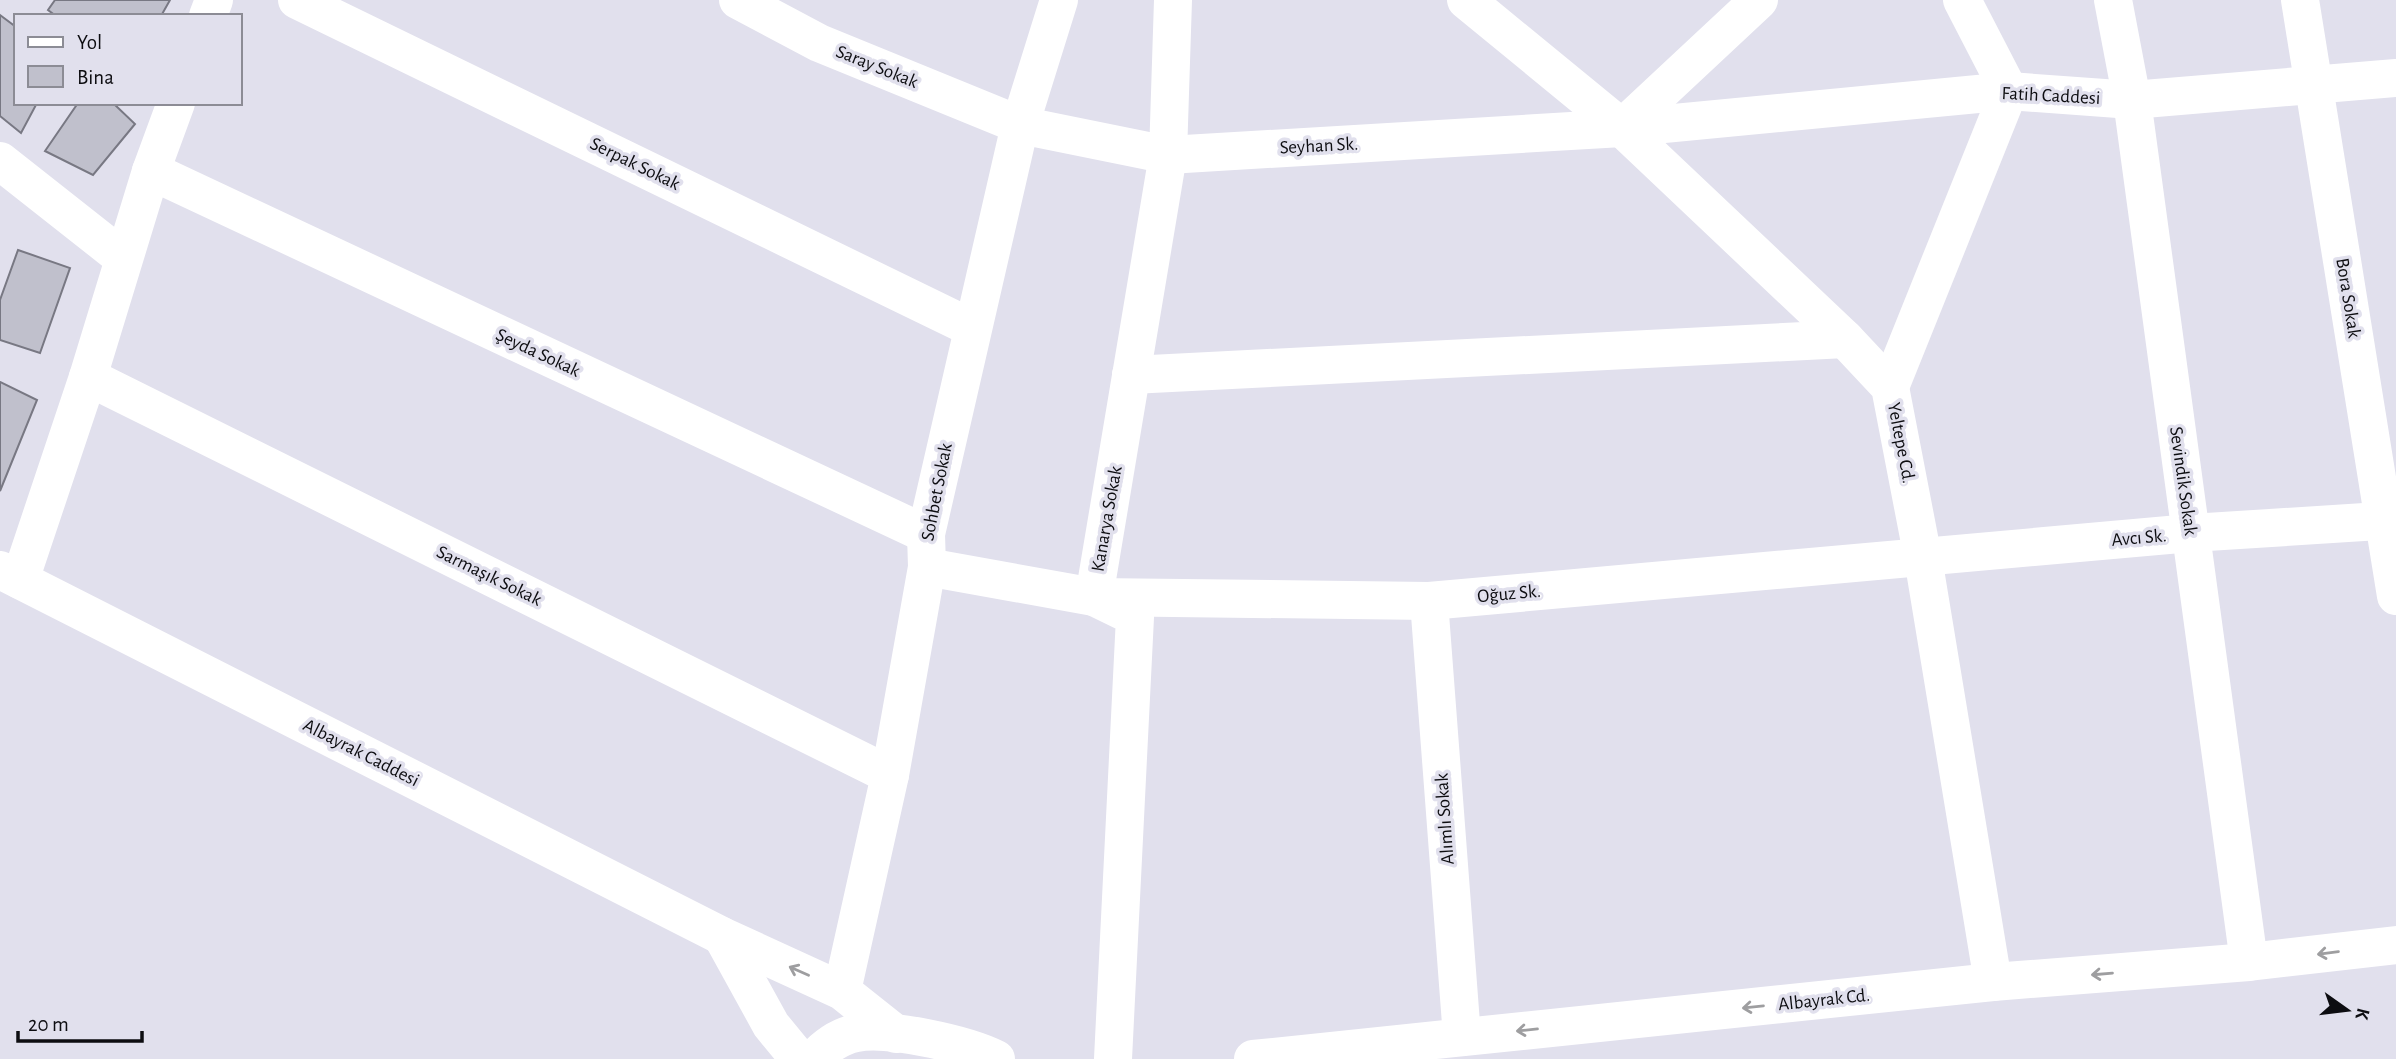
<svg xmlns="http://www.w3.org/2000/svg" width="2396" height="1059" font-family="'Alegreya Sans',sans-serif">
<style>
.building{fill:#c0c0cc;stroke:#787883;stroke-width:2}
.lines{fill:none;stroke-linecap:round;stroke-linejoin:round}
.minor{stroke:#fff;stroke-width:38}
.tertiary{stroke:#fff;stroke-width:38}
.oneway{stroke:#9e9ea0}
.labels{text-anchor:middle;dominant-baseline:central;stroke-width:7;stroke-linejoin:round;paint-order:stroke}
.street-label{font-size:19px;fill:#0d0d11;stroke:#e1e0ed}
</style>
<rect width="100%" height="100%" fill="#e1e0ed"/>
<g class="building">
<polygon points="55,0 170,0 161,16 56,16 48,10"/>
<polygon points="0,15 16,27 16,103 37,103 21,133 0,116"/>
<polygon points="78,103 113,103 135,124 93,175 45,151"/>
<polygon points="18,250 70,268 40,353 0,340 0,300"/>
<polygon points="0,382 37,400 0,491"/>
</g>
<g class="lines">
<g class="minor">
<polyline points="297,0 972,328"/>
<polyline points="738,0 819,43 1020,125 1168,155 1622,128 1759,0"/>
<polyline points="2113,0 2132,100 2249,962"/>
<polyline points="2300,0 2396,596"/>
<polyline points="208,16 214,0"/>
<polyline points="0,161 123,258"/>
<polyline points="151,171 926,534"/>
<polyline points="1131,375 1845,339"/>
<polyline points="88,377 890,775"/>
<polyline points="1890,387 2009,91 1962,0"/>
<polyline points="927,567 1094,597 1429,601 2191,533 2396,520"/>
<polyline points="20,580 88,377 151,171 176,103"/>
<polyline points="1429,601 1462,1037"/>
<polyline points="842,991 890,775 927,567 926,534 1020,125 1059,0"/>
<polyline points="1113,1059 1135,617 1094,597 1168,155 1173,0"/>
</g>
<g class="tertiary">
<polyline points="1466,0 1622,128 1845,339 1890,387 1923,558 1993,982"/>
<polyline points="1622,128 2009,91 2132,100 2396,78"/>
<polyline points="0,570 722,936 842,991 896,1034"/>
<polyline points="722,936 771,1025 799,1059"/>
<path d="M814,1059C825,1047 840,1036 856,1033C889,1027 966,1044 996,1059"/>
<polyline points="1253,1059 1993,982 2249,962 2396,945"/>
</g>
</g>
<defs><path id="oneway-shaft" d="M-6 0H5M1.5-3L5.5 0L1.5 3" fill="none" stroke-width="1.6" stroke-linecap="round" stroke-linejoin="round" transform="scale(1.75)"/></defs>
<g class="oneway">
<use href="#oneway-shaft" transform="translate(2328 953) rotate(173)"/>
<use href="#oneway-shaft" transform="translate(799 971) rotate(-156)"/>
<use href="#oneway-shaft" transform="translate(2102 974) rotate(175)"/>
<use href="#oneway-shaft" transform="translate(1753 1007) rotate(174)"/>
<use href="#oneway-shaft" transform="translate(1527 1030) rotate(174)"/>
</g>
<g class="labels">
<g class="street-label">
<text transform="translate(877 67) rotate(22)">Saray Sokak</text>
<text transform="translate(2051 96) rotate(3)">Fatih Caddesi</text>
<text transform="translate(1319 146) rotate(-3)">Seyhan Sk.</text>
<text transform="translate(635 164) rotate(26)">Serpak Sokak</text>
<text transform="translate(2348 298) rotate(81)">Bora Sokak</text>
<text transform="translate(538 353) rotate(25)">Şeyda Sokak</text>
<text transform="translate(1901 443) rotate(79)">Yeltepe Cd.</text>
<text transform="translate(2183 481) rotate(82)">Sevindik Sokak</text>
<text transform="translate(937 492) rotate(-79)">Sohbet Sokak</text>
<text transform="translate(1107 519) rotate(-80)">Kanarya Sokak</text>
<text transform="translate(2139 538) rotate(-5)">Avcı Sk.</text>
<text transform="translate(489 576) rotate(26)">Sarmaşık Sokak</text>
<text transform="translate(1509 594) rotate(-5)">Oğuz Sk.</text>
<text transform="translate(361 753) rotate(27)">Albayrak Caddesi</text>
<text transform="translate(1445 819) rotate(-94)">Alımlı Sokak</text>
<text transform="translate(1824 1000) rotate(-6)">Albayrak Cd.</text>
</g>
</g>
<rect x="14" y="14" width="228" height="91" fill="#e1e0ed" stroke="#8c8c95" stroke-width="2"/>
<rect x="28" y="37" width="35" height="10" fill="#ffffff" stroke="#8c8c95" stroke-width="2"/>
<text x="77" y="49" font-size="21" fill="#0d0d11">Yol</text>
<rect x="28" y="66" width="35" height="21" fill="#c0c0cc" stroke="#8c8c95" stroke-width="2"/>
<text x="77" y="84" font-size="21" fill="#0d0d11">Bina</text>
<g transform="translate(2347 1010) rotate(104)" stroke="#e1e0ed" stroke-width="5" paint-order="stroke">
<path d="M0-5L12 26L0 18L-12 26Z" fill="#0d0d11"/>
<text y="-10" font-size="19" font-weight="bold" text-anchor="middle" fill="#0d0d11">K</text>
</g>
<path d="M18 1031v10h124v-10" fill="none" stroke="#0d0d11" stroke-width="3.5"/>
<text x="28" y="1031" font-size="21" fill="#0d0d11" stroke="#e1e0ed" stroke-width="5" paint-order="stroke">20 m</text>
</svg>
